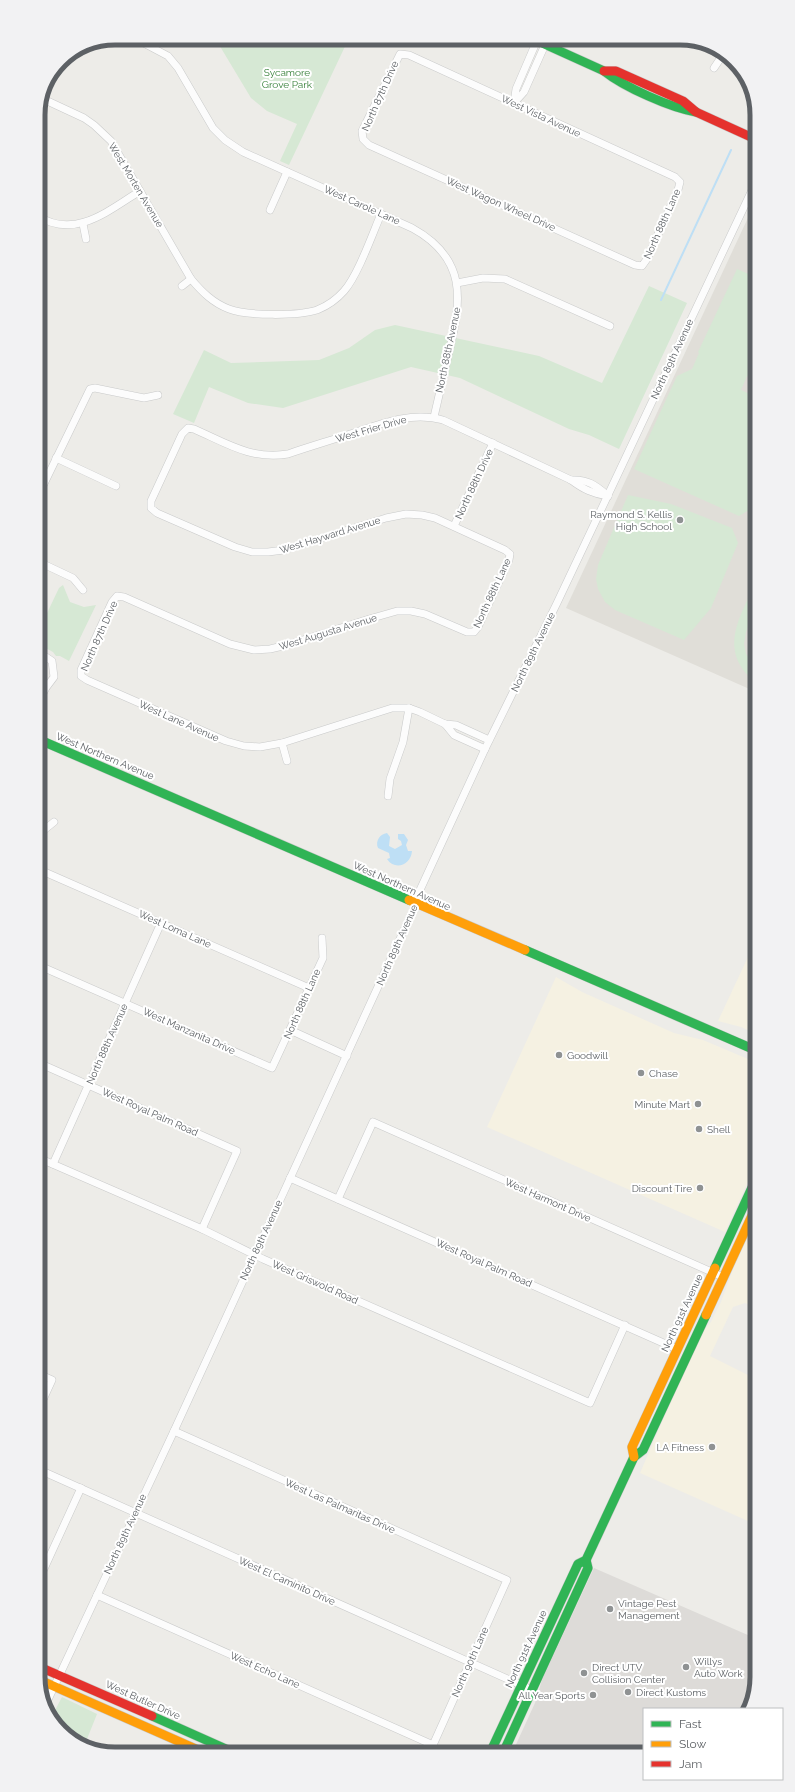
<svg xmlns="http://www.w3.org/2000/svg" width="795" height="1792" font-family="Raleway,sans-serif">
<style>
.commercial{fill:#f5f1e2}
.industrial{fill:#dddbd8}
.education{fill:#e0ded8}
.green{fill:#d6e8d4}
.water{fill:#bedff5}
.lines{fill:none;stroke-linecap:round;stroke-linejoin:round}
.stream{stroke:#bedff5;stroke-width:2}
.street-casing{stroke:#c9caca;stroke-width:8}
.fast-casing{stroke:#c8c8c8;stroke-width:10}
.slow-casing{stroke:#c8c8c8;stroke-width:10}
.jam-casing{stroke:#c8c8c8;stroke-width:10}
.street{stroke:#fcfcfc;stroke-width:7}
.fast{stroke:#30b455;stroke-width:9}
.slow{stroke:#ff9f0a;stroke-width:9}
.jam{stroke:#e5322d;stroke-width:9}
.poi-dot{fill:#8f9293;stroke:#fff;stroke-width:1.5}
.labels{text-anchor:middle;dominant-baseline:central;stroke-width:4;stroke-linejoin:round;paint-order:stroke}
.park-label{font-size:10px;fill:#38813b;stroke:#fff}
.street-label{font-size:10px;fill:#5d6165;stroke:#fff}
.poi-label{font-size:10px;fill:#5d6165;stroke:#fff;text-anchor:start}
.rim{fill:none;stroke:#5d6165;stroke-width:5}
</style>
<rect width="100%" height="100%" fill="#edece8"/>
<g class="commercial">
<polygon points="755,942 755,1033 741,1027 718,1021"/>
<polygon points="556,977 582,992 674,1033 703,1040 755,1062 756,1162 752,1173 725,1232 487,1127"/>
<polygon points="756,1218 756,1308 745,1303 733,1307 710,1356 756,1379 757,1525 640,1473 700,1334 711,1322 721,1302 735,1264"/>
</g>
<polygon class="industrial" points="594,1568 757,1639 757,1677 746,1709 644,1709 644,1750 513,1751 535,1703 542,1680"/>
<polygon class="education" points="753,207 754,691 566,608"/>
<g class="green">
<polygon points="215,38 349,38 289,165 280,161 297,124 267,111 251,98"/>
<polygon points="737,269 753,276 754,379 747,376 741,390 754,396 754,507 739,516 634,469 677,376 692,369 699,353 698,352"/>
<polygon points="649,286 687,303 619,449 589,435 569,429 460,378 411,367 283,408 248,403 209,387 194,423 173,414 204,350 231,363 319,360 349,348 375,330 395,325 539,356 602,383"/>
<polygon points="628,495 671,504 732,528 738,543 711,608 684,640 615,610 605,602 598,589 596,579 598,565"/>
<polygon points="63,585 70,602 84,607 96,605 69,661 60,656 56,656 53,652 40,645 39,630 59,588"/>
<path d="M754,586V612L746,632L744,644L746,654L754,665V680C748,676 743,671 740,665C725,638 743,611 754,586Z"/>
<polygon points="62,1697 97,1714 85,1744 68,1738 52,1716"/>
</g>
<path class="water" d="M387,833L390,837L389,846L395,849L402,845L401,841L398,839V834H404L408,840L406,845L408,851H412C411,865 395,871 387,859L390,858L389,853L378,848C375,841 380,834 387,833Z"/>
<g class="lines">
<polyline class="stream" points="661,300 731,150"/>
<defs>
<g id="street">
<path d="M134,38L168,56L178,68L213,128L225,140L243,152L412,228C467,258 462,299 449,352C444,374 439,395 434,417"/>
<polygon points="400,54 409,55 675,177 680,182 678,190 647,259 642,266 635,265 369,145 363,139 362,131"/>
<polyline points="714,68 724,53"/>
<path d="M41,98L84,118L94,125L111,141L191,279C202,292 213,303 229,309C247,316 298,316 317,310C327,306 337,299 344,291C358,275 372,235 381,214"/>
<polyline points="514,103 524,92 548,38"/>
<polyline points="514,103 516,89 538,38"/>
<polyline points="270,210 287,172"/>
<path d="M38,216C75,240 109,210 140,191"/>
<polyline points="83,224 86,239"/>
<polyline points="457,283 483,278 505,279 610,326"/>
<polyline points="182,286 191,279"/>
<polyline points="56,458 116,486"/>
<path d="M571,480C587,479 596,485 608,496"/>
<polyline points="39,494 90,389 95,388 144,398 158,395"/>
<polyline points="454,526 493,443"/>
<polyline points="39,562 73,578 83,590"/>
<polyline points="40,653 52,661 54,677 45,689 40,701"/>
<path d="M40,660C43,670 41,679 45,689"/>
<polyline points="445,724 454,735 485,749"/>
<path d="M489,740L456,725L445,724L420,712L409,708H392L282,743L260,747L244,746L226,741L87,680L81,676V670L112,602L117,596L124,597L230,644L254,650L270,649L287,645L369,619L397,611H411L425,614L467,632H474L478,627L509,560L510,554L505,550L435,518L422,515L406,514L386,518L284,550L268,552H252L235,547L157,513L151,508V501L182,434L188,428L194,429C226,443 251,460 288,454C308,447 329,441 350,434C380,424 411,411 443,420L571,480C583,489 593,494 608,496"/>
<polyline points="282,743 287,761"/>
<polyline points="388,796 390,779 403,742 409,708"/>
<polyline points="40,840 44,830 54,822"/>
<polyline points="40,870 309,988"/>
<polyline points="40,966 272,1068 323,958 322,938"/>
<polyline points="290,1030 347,1056"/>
<polyline points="41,1064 237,1151 202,1229"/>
<polyline points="41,1159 202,1229 263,1259 590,1403 625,1325"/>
<polyline points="53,1164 161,923"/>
<polyline points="290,1178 677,1349"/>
<polyline points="338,1199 373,1122 723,1277"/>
<polyline points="41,1375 52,1380 41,1404"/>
<polyline points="42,1471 532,1690"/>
<polyline points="42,1570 43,1571 81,1488"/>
<polyline points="97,1595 433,1745 507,1580 174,1431"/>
<polyline points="45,1706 174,1431 416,904 420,890 485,749 557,603 753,188"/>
</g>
<g id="fast">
<path d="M531,38L604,71C624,87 671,108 696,112"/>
<polyline points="40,740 409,900"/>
<polyline points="525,950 755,1050"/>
<polyline points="715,1268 756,1179"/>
<polyline points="152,1716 235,1753"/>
<polyline points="491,1751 578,1564 586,1560 634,1457 643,1450 706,1315"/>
<polyline points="504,1751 588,1568 586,1560"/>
</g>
<g id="slow">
<polyline points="409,900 525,950"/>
<polyline points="706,1315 756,1207"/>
<polyline points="634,1457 632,1447 715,1268"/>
<polyline points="42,1681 205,1753"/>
</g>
<g id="jam">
<polyline points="604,71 616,71 683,101 696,112 753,138"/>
<polyline points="42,1668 152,1716"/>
</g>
</defs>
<use href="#street" class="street-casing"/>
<use href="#fast" class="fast-casing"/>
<use href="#slow" class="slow-casing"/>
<use href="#jam" class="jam-casing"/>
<use href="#street" class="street"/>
<use href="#fast" class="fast"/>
<use href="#slow" class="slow"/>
<use href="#jam" class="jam"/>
</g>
<g class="poi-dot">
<circle cx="680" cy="520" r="4"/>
<circle cx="559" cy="1055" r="4"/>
<circle cx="641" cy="1073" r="4"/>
<circle cx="698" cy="1104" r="4"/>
<circle cx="699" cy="1129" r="4"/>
<circle cx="700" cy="1188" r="4"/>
<circle cx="712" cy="1447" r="4"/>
<circle cx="610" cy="1609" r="4"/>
<circle cx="686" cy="1667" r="4"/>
<circle cx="584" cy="1673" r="4"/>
<circle cx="628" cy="1692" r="4"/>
<circle cx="593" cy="1695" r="4"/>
</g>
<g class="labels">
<g class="park-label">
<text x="287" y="72">Sycamore<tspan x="287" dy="12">Grove Park</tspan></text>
</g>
<g class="street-label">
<text transform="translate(380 96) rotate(-66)">North 87th Drive</text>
<text transform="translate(541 116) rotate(25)">West Vista Avenue</text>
<text transform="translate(136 185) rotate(59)">West Morten Avenue</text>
<text transform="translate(501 204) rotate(24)">West Wagon Wheel Drive</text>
<text transform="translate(362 205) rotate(24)">West Carole Lane</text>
<text transform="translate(662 224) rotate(-66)">North 88th Lane</text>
<text transform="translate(448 350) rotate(-78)">North 88th Avenue</text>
<text transform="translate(672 359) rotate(-65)">North 89th Avenue</text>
<text transform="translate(371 429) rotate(-16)">West Frier Drive</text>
<text transform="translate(474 484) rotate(-65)">North 88th Drive</text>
<text transform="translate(330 535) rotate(-17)">West Hayward Avenue</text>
<text transform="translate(492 593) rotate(-65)">North 88th Lane</text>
<text transform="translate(328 632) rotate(-17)">West Augusta Avenue</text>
<text transform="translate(99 636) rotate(-66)">North 87th Drive</text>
<text transform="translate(533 652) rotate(-64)">North 89th Avenue</text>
<text transform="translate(179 721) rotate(24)">West Lane Avenue</text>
<text transform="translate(105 756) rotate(23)">West Northern Avenue</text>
<text transform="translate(402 886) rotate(24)">West Northern Avenue</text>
<text transform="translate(175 929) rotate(24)">West Loma Lane</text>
<text transform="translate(397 945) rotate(-66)">North 89th Avenue</text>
<text transform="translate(302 1004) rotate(-66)">North 88th Lane</text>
<text transform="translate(189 1031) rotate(24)">West Manzanita Drive</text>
<text transform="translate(107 1044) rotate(-66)">North 88th Avenue</text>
<text transform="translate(150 1112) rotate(24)">West Royal Palm Road</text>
<text transform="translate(548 1200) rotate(24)">West Harmont Drive</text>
<text transform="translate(261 1240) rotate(-65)">North 89th Avenue</text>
<text transform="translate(484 1263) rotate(24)">West Royal Palm Road</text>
<text transform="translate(315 1282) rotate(24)">West Griswold Road</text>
<text transform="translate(682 1313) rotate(-65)">North 91st Avenue</text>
<text transform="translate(340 1506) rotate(24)">West Las Palmaritas Drive</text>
<text transform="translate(125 1534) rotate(-65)">North 89th Avenue</text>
<text transform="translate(287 1581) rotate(24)">West El Caminito Drive</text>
<text transform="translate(526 1649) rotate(-65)">North 91st Avenue</text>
<text transform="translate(470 1662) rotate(-66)">North 90th Lane</text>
<text transform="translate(265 1670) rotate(24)">West Echo Lane</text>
<text transform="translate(143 1700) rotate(24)">West Butler Drive</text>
</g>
<g class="poi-label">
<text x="672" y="514" text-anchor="end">Raymond S. Kellis<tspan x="672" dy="12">High School</tspan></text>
<text x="567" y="1055">Goodwill</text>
<text x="649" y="1073">Chase</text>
<text x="690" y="1104" text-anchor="end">Minute Mart</text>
<text x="707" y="1129">Shell</text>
<text x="692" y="1188" text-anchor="end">Discount Tire</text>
<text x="704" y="1447" text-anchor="end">LA Fitness</text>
<text x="618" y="1603">Vintage Pest<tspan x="618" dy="12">Management</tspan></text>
<text x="694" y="1661">Willys<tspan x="694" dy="12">Auto Work</tspan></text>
<text x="592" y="1667">Direct UTV<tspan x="592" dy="12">Collision Center</tspan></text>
<text x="636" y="1692">Direct Kustoms</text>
<text x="585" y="1695" text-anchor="end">All Year Sports</text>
</g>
</g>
<path d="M0 0H795V1792H0ZM115 45H680A70 70 0 0 1 750 115V1677A70 70 0 0 1 680 1747H115A70 70 0 0 1 45 1677V115A70 70 0 0 1 115 45Z" fill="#f2f2f3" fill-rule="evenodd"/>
<path class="rim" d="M115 45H680A70 70 0 0 1 750 115V1677A70 70 0 0 1 680 1747H115A70 70 0 0 1 45 1677V115A70 70 0 0 1 115 45Z"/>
<rect x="643" y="1708" width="140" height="72" fill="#ffffff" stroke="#bec0c1"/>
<rect x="651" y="1721" width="20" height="6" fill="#30b455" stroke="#bec0c1"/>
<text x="679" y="1728" font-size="12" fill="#5d6165">Fast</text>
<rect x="651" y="1741" width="20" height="6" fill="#ff9f0a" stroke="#bec0c1"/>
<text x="679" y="1748" font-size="12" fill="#5d6165">Slow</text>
<rect x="651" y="1761" width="20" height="6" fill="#e5322d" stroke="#bec0c1"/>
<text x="679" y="1768" font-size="12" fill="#5d6165">Jam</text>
</svg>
